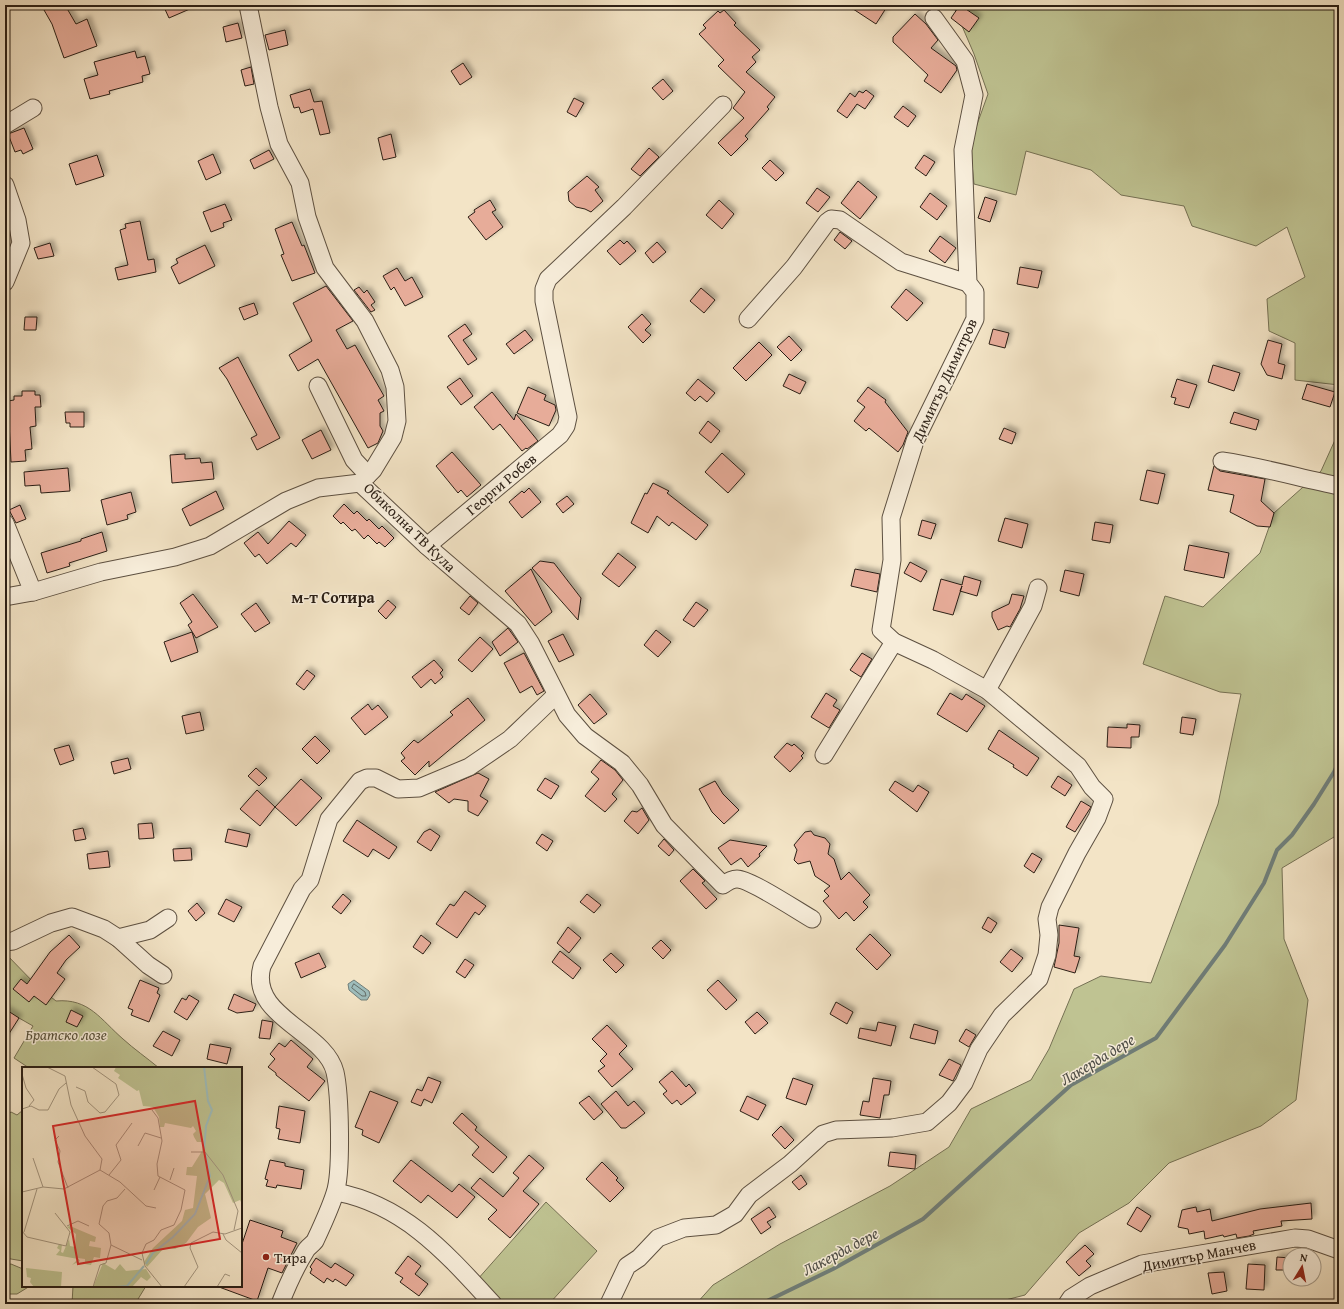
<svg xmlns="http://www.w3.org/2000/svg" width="1344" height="1309" font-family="'Gentium Book Plus',serif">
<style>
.green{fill:#bfc392;stroke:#757154}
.water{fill:#9ebdbc;stroke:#707e79}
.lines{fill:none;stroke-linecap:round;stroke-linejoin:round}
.shore{stroke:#646e68;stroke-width:1}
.stream{stroke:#707e79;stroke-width:4}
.building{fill:#e7ac99;stroke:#2b1f15;filter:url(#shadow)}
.minor-casing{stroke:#5d5041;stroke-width:19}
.minor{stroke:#f7edda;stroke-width:17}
.poi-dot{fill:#8f2418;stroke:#f7edda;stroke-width:1.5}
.labels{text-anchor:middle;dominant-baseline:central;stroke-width:3;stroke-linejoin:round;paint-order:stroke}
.street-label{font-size:15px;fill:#2b1f15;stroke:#f7edda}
.park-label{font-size:15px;font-style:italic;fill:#57503a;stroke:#f7edda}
.poi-label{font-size:15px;fill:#2b1f15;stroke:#f7edda;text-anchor:start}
.neighbourhood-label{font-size:16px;font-weight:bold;fill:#2b1f15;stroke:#f7edda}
.water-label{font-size:16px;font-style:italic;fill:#4e4e47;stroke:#f7edda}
.inset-river{fill:none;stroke:#9ebdbc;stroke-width:2}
.inset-road{fill:none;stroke:#a3957f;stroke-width:1}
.view{fill:#d62828;fill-opacity:0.15;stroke:#d62828;stroke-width:2}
.inset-edge{fill:none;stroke:#2b1f15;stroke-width:2}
</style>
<defs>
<filter id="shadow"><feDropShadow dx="3.5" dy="-3.5" stdDeviation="2" flood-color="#0004"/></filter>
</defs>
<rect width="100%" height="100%" fill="#f3e4c6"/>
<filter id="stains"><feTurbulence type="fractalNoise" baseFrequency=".005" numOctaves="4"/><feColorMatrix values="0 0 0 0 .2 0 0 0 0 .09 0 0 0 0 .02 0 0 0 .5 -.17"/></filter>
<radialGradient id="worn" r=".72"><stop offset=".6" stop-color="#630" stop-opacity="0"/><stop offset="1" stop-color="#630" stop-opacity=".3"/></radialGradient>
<g class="green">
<polygon points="953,5 1339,5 1339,385 1295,380 1295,343 1269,331 1267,299 1305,277 1287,227 1256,246 1192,226 1184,206 1121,195 1091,170 1026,151 1016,195 974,184 970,144 988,94 974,54"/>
<polygon points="1339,424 1339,834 1282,868 1284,939 1308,1000 1296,1100 1261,1126 1169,1163 1129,1203 1079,1233 1025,1295 990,1304 696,1304 713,1285 780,1244 890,1186 949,1147 971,1109 1031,1080 1049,1049 1074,989 1101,976 1151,983 1218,804 1241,694 1220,692 1143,664 1165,596 1203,607 1260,553 1274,513 1321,471 1335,440"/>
<path d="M5,953L37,986L56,1001C89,998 101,1020 123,1039C134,1049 147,1058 159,1068H29L14,1058L33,1026L5,1010Z"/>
<polygon points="23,1110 23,1261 5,1258 5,1147 7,1148 9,1145 5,1140 5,1116 11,1112 17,1115"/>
<polygon points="546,1202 597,1251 549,1304 499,1304 477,1280"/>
<polygon points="11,1264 23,1269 23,1286 30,1286 17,1294 5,1294 5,1265"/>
<polygon points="73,1286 146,1286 135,1304 72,1304"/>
</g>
<polygon class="water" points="354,980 369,991 370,995 367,1000 361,1000 349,990 348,984"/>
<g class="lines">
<polygon class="shore" points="354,984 365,992 366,996 362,996 352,988"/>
<polyline class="stream" points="761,1304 833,1269 923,1219 1071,1085 1156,1038 1225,945 1264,883 1277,850 1292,835 1314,804 1334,772 1339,761"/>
</g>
<g class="building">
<polygon points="54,5 65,5 76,24 87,19 97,46 64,58 52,24 44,10"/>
<polygon points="163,5 199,5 169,18"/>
<polygon points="847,5 888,5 876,24"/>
<polygon points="960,5 979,18 969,32 951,18"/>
<polygon points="724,10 736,23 734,25 760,50 752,57 756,62 746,72 775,97 767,107 769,109 745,136 748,139 731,156 718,143 744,118 733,108 745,92 718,66 724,60 699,34 706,28 703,25 718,11 720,13"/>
<polygon points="915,14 926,24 938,40 931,48 956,66 957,70 941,93 924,81 928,75 893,42 893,37"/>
<polygon points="238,23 242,38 226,42 223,27"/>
<polygon points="285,30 288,45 269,50 265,35"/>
<polygon points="135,51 137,58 145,56 150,74 142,76 143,82 109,91 110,94 90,99 84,79 98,75 94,62"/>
<polygon points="463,63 472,77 460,85 451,71"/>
<polygon points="251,67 254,84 245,86 241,70"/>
<polygon points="663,79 673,91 663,100 652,88"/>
<polygon points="310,89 314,102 322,101 330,133 320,135 313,109 301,113 299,107 294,108 290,95"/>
<polygon points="866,90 874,96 865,109 857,104 847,118 837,111 850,93 855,97 859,91 863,93"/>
<polygon points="574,98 584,103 576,117 567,112"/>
<polygon points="903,106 916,116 908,127 894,117"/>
<polygon points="24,128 33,149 23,154 21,150 15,152 8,134"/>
<polygon points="391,134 396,157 383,160 378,138"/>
<polygon points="649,148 659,157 640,176 631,169"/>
<polygon points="269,150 274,159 254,169 250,160"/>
<polygon points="213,154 221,173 206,180 198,161"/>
<polygon points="97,155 104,176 76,185 69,164"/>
<polygon points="924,155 935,162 926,176 915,168"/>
<polygon points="770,160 784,173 776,181 762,168"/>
<polygon points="587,176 599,187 595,190 603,201 591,212 585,209 576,207 569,201 568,192"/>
<polygon points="858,181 877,197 860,219 841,203"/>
<polygon points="817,188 830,197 818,212 806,203"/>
<polygon points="930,193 947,206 937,220 920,207"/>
<polygon points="985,197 997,201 990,222 978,218"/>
<polygon points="490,200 496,210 492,212 503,227 486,240 468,217 475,212 474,210"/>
<polygon points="719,200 734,214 722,229 706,215"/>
<polygon points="225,204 232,220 223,223 224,227 211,232 203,212"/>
<polygon points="140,221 148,260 154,259 156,272 118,280 115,268 128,265 120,230 126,228 125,224"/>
<polygon points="292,222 302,246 304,245 315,273 292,281 281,255 284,254 275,229"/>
<polygon points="840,232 852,241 845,249 834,240"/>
<polygon points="940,236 956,248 945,263 929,251"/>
<polygon points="620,240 624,244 627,241 636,251 620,265 607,251"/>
<polygon points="657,242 666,252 653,263 645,253"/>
<polygon points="50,243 54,256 38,259 34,248"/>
<polygon points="205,245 215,266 179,284 171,267 178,263 176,259"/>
<polygon points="1020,267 1042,271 1038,288 1017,284"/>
<polygon points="397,268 405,281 412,277 423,297 405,306 394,287 391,290 383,276"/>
<polygon points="326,286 353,321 336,330 347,349 355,345 384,396 378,400 384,411 380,413 380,426 383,431 378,443 368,448 318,359 298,371 289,355 312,341 293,303"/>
<polygon points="359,287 364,293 367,290 375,302 371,305 375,310 371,312 354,290"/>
<polygon points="701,288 715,300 704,313 690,301"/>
<polygon points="906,289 923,303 907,321 891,307"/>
<polygon points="254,303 258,314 244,320 239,308"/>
<polygon points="642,314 651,324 645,330 651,335 643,343 628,327"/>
<polygon points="25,317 37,317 36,330 24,330"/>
<polygon points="465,324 472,334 463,340 477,359 468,365 448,336"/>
<polygon points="993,329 1009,333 1005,348 989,344"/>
<polygon points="525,330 533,340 514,354 506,344"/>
<polygon points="789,336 802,350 791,361 777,347"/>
<polygon points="1268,340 1282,344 1278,363 1285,365 1282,379 1267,375 1261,364"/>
<polygon points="759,342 772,355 746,381 733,368"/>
<polygon points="238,357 280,438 257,450 251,438 257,435 227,379 219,368"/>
<polygon points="1213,365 1240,373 1234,391 1208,382"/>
<polygon points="789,374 806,382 800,394 783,386"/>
<polygon points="460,378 473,396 461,405 447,387"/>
<polygon points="698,379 715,393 707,402 700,396 695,401 686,393"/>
<polygon points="1177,379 1197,385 1189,408 1174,404 1176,398 1171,397"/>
<polygon points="1307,384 1335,392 1330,407 1302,399"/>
<polygon points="528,387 546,395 544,400 555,405 556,410 549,426 517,413"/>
<polygon points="868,387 886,400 885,402 908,432 903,445 898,452 869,428 866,431 854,421 865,407 857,401"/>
<polygon points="22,391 35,391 35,395 40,395 41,407 35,407 36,426 30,427 32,449 25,450 26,461 11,462 8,401 14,400 14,396 22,396"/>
<polygon points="492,392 514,420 516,414 538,441 527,449 526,448 522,451 500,424 493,430 474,407"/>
<polygon points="65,412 84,412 84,427 70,427 70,423 66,423"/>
<polygon points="1234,412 1259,420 1256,430 1230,423"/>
<polygon points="708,421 720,431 711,443 699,433"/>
<polygon points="1004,428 1016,433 1012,444 999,439"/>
<polygon points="321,430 331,450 312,459 302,440"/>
<polygon points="452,452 481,485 467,497 461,490 458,493 436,466"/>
<polygon points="722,453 745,474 728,493 705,472"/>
<polygon points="185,454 185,459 200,458 201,463 212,462 214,479 172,483 170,455"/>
<polygon points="1214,466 1220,471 1265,479 1261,501 1274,513 1270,527 1257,526 1230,512 1234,495 1208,490"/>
<polygon points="68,468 70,491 41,493 40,485 25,486 24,472"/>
<polygon points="1147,470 1165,474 1158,504 1140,500"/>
<polygon points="653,483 669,491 667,493 708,525 696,540 672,522 669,526 657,516 648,533 631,523 645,493 647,494"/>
<polygon points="529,488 541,502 522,518 509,502 522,491 524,493"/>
<polygon points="216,491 224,509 190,526 182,509"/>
<polygon points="131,492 136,512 127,515 128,519 107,525 101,500"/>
<polygon points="567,496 574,504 563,513 556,504"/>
<polygon points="344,504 354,514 357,511 367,521 369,519 379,529 382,526 394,538 385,547 379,542 377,544 368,535 364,539 355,529 352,531 343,522 341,524 333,516"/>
<polygon points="20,505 26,519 16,523 9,510"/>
<polygon points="1005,518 1028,524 1022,548 998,541"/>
<polygon points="922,520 936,524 931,539 918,535"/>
<polygon points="289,521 306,535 296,547 291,543 267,564 259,554 255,557 244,543 258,532 268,544"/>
<polygon points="1095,522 1113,525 1110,543 1092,540"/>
<polygon points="102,532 107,551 69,563 70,566 47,573 41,553 81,541 81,539"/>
<polygon points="1189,545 1229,553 1224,578 1184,570"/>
<polygon points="618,553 636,567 619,587 602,574"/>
<polygon points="540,561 554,563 581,598 578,620 532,568"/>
<polygon points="910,562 927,571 921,582 904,573"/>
<polygon points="531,569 552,612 535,626 505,591"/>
<polygon points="855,569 880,574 877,592 851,586"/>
<polygon points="1065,570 1084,574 1079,596 1060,591"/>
<polygon points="964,576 981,581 977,596 960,591 962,586 953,615 933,610 941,579 962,585"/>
<polygon points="193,594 218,627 196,638 188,625 192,622 180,603"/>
<polygon points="1012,594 1024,596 1020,609 1010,627 1007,626 998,630 992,617 992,612 1009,604"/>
<polygon points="470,596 478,603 469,615 460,608"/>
<polygon points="388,600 396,607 386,619 378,611"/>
<polygon points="696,602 708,610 694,627 683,620"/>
<polygon points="256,603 270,623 255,632 241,614"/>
<polygon points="508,628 518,642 500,656 492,642"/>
<polygon points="656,630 671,642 658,657 644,645"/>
<polygon points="192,632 198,652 171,662 164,642"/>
<polygon points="563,634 574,655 559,662 548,641"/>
<polygon points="480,637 493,649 472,672 458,660"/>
<polygon points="524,653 544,691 537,695 532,686 520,693 504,663"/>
<polygon points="862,653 872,659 861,677 850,670"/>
<polygon points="434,660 443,670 440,673 443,677 435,684 431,679 421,688 412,677"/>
<polygon points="307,670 315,676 304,690 296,684"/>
<polygon points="826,693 837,700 833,706 840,710 829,728 811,717"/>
<polygon points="950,693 962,700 966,694 985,706 967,732 937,714"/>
<polygon points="590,694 607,714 594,724 578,705"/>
<polygon points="468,698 485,720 429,767 429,761 415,775 401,761 405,758 401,753 414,740 418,743 453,715 450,712"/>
<polygon points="368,704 372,710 378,705 388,717 365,735 351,718"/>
<polygon points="200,712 204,730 186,734 182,716"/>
<polygon points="1182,717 1196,719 1193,735 1180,733"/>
<polygon points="1127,724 1140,725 1139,737 1131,737 1131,748 1107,747 1108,727 1127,728"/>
<polygon points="999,730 1039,758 1027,776 1013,767 1014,765 988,749"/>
<polygon points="315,736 330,751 317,764 302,749"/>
<polygon points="787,743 792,746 794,744 804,753 801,756 803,758 790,772 774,757"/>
<polygon points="69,745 74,760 60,765 54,749"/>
<polygon points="128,758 131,769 114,774 111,762"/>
<polygon points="601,760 615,770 623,780 612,794 617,799 605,812 585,796 599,779 591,772"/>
<polygon points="256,768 267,778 259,786 248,776"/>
<polygon points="478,773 489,779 480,796 488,801 478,816 468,811 468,801 454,799 449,803 435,792"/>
<polygon points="1058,776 1072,785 1065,796 1051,787"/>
<polygon points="545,778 559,786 551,799 537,790"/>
<polygon points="301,779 322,798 296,826 275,807"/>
<polygon points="715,781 723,794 739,810 724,824 712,812 699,789"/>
<polygon points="895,781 913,792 918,785 929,792 917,812 889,790"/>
<polygon points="257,790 275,807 260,826 240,809"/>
<polygon points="1081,801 1091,807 1075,832 1066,827"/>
<polygon points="642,808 649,820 638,834 624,821 632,811 637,812"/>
<polygon points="357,820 397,847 389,859 373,849 368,857 343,841"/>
<polygon points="152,823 154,838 139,839 138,824"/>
<polygon points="83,828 86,839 75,841 73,830"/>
<polygon points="228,829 250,834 247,847 225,842"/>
<polygon points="430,829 440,836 431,851 417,842 424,832"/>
<polygon points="811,831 814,835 825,838 830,844 828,854 834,859 841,880 849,872 870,895 863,902 868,907 854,921 846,912 839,919 823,901 829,896 824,891 830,886 815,876 810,861 798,864 794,860 797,850 794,845 805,832"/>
<polygon points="542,834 553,841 547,851 536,843"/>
<polygon points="664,839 674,850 669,856 658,846"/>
<polygon points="730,840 767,846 759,854 760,856 748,867 741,858 731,865 718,848"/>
<polygon points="191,848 192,860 174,861 173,849"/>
<polygon points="108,851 110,867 89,869 87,854"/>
<polygon points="1032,853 1042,859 1034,873 1024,866"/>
<polygon points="693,869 705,881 702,883 717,899 706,909 680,881"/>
<polygon points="465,891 486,906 479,915 475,912 457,938 436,924 450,904 454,906"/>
<polygon points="343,894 351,901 341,914 332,907"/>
<polygon points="587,894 601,905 594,913 580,902"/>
<polygon points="226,899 242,907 234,922 218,914"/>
<polygon points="197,903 205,913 196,921 188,911"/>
<polygon points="988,917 997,923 991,933 982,928"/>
<polygon points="1059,925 1079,928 1074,956 1080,957 1075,973 1054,967 1059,943"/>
<polygon points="568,927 581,938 569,953 557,943"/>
<polygon points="870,934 891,955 877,970 856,949"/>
<polygon points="69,935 80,947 66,960 57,973 65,979 46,1005 34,996 29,1002 13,989 21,979 27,984 50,952"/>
<polygon points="421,935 431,943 423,954 413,947"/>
<polygon points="661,940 671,950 663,959 652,948"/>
<polygon points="1011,949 1023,958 1012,972 1000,962"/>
<polygon points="560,951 581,968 573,979 552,962"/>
<polygon points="319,953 326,967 301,978 295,963"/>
<polygon points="611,953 624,965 616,973 603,960"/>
<polygon points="465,959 474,965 465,978 456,972"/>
<polygon points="140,980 159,988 157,993 160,995 149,1022 131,1015 133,1010 128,1008"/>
<polygon points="718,980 737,1000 726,1010 707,990"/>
<polygon points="234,994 256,1004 253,1011 237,1013 228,1009"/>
<polygon points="189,995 199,1001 187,1020 174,1012 182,998 186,1000"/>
<polygon points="836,1002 853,1012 847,1024 830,1014"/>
<polygon points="5,1009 19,1018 5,1040"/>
<polygon points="71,1010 83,1016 77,1027 66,1022"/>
<polygon points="757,1012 768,1023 755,1034 745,1022"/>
<polygon points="262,1020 273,1022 270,1039 259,1038"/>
<polygon points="878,1022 896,1026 891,1046 858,1038 860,1028 876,1031"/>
<polygon points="914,1024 938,1031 935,1044 910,1038"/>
<polygon points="607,1025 627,1046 619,1054 633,1069 612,1087 598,1071 605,1066 600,1061 607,1054 592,1039"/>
<polygon points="966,1029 976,1035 969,1047 959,1041"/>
<polygon points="163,1031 180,1040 172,1056 153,1046"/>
<polygon points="291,1040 313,1059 307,1067 325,1081 309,1101 276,1075 276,1073 268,1067 275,1059 270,1054 279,1043 285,1047"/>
<polygon points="210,1044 231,1048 227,1064 207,1059"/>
<polygon points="949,1059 961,1065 953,1081 939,1075"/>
<polygon points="672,1071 686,1087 689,1084 696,1093 681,1105 677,1100 672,1104 663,1094 667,1091 659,1082"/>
<polygon points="428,1077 441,1082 432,1103 424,1099 421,1106 411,1102 417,1089 422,1091"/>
<polygon points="793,1078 813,1085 806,1105 786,1098"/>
<polygon points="873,1078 891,1081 889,1095 884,1095 880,1118 860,1115 863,1101 869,1102"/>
<polygon points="370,1091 398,1102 379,1143 362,1135 363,1130 355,1127"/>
<polygon points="616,1091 628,1106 634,1101 645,1113 626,1128 621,1128 601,1104"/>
<polygon points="589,1096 603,1112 594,1120 579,1103"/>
<polygon points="747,1096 766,1105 758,1120 740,1111"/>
<polygon points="279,1106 305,1111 300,1143 278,1139 280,1129 276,1128"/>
<polygon points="462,1113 477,1127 475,1130 507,1157 493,1173 472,1155 479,1147 453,1123"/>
<polygon points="781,1126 794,1140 785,1149 772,1135"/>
<polygon points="890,1152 916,1155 915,1169 888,1166"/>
<polygon points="529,1155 544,1168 523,1191 539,1204 510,1238 488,1219 497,1210 471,1188 480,1178 503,1197 519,1178 513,1173"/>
<polygon points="270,1160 285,1163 285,1166 304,1170 301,1189 277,1185 276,1188 266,1186 268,1180 265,1179"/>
<polygon points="411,1160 452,1192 459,1184 475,1197 457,1218 428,1195 421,1203 393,1181"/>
<polygon points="602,1162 618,1178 616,1180 624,1188 610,1202 586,1179"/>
<polygon points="801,1175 807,1184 799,1190 792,1182"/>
<polygon points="1311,1203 1312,1219 1281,1221 1282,1226 1253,1231 1254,1234 1249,1236 1237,1238 1236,1234 1224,1237 1223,1235 1205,1239 1204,1231 1189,1234 1188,1229 1178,1227 1182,1210 1196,1207 1197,1212 1210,1209 1212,1221 1260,1209"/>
<polygon points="769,1207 776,1217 767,1222 771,1227 761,1234 751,1219"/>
<polygon points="1137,1207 1151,1216 1141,1232 1127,1224"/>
<polygon points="250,1220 283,1231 281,1237 297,1243 282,1273 268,1268 257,1301 219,1287 241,1286 241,1247"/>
<polygon points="1085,1245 1094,1254 1086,1261 1091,1266 1079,1276 1066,1262"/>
<polygon points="408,1256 421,1266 415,1274 428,1284 419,1296 400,1282 403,1278 395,1273"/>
<polygon points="1277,1257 1290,1258 1289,1270 1276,1270"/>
<polygon points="316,1258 331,1268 335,1263 354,1275 346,1286 335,1279 333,1282 327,1278 324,1283 310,1273 312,1269 310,1267"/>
<polygon points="1248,1264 1265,1265 1264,1290 1246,1289"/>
<polygon points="1224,1272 1227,1291 1212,1294 1208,1273"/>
</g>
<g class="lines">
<defs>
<g id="minor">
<path d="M248,5L269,107L279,144L300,183L307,217L325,268L365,321L390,370L395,387L397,421L393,437L373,470L360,483L427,546L518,624L531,644L567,715L585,736L622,763L640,785L664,825L723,885C727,882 732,879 737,879C750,879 798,911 812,919"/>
<polyline points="5,125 33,108"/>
<polyline points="5,185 17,220 21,243 5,282"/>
<polyline points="748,319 794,267 827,222 831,219 840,220 901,262 968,283"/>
<polyline points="318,386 354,460 368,475"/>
<path d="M1222,461C1262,467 1300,478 1339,486"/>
<polyline points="5,523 33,592"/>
<polyline points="427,546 560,435 566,426 568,417 544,301 544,289 548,279 624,207 723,105"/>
<polyline points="5,597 33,592 101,572 175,557 210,546 286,501 318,488 360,483"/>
<polyline points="987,690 1033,606 1038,588"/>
<polyline points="824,755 894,642"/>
<polyline points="118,938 150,930 168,918"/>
<polyline points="5,942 13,941 51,923 72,917 104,929 118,938 148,965 163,975"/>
<path d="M336,1192C405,1205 447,1254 493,1304"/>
<path d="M280,1304C287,1286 295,1268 305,1252C307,1247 312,1245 315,1241C322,1226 330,1209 335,1193C342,1173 340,1094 335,1072C325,1031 248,1017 262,966L302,889L310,880L329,819L360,781L367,778H376L398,789L419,788L469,767L510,739L556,695"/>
<polyline points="609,1304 627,1266 639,1258 658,1238 684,1228 716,1225 735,1214 749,1195 790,1164 823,1134 836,1130 892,1128 927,1122 949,1103 964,1083 979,1049 1002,1015 1039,979 1047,955 1049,935 1047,919 1050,907 1077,853 1097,818 1104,799 1092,787 1078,766 987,690 933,660 894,642 881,630 892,560 891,518 915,441 975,319 975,292 968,283 963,150 974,95 965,61 934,18"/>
<polyline points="1067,1304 1071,1298 1090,1286 1142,1264 1295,1238 1308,1239 1339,1250"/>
</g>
</defs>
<use href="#minor" class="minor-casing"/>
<use href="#minor" class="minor"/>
</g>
<circle class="poi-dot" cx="266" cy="1257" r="4"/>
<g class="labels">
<g class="street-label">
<text transform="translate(944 380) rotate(-65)">Димитър Димитров</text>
<text transform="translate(501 484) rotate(-40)">Георги Робев</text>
<text transform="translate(410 527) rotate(44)">Обиколна ТВ Кула</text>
<text transform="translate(1199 1255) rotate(-11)">Димитър Манчев</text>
</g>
<g class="park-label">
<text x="66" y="1034">Братско лозе</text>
</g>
<g class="poi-label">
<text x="274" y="1257">Тира</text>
</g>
<g class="neighbourhood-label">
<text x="333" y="597">м-т Сотира</text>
</g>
<g class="water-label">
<text transform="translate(1097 1059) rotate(-31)">Лакерда дере</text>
<text transform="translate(840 1251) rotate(-28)">Лакерда дере</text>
</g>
</g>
<g transform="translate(22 1067)">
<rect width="220" height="220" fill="#f3e4c6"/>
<path d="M94,0H220V137L218,133L211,136L202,116L197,113L183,127L189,151L176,160L164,176L153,182L142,181L125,200L122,195L131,181L160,154L163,143L171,141L175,109L164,108L165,100H170L180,84L181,75H175L172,70L171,67L174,64L171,59L169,61L143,56L142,60H138L137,50L131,40L121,39L117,23L115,24L96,11L98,8L92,4ZM48,159L74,170L73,175L68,174L67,179L79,181L78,191L72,190L69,198L63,197V192L56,191L58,194L50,198L56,192L34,188L38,183L35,181L37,177L40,178L39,185L41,186L47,172L48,179L53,180L54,167L45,160ZM81,196L93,203L98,197L104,204L124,202L129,210L125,214L119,210L110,220H71ZM4,201L40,205L39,220H12L8,215L9,211L5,210Z" fill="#bfc392"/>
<path class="inset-river" d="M182,83L184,59L190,43L186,34L182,0M124,197L131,186L151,170L173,147L188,109L183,86M94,220L105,219L122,199"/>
<path class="inset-road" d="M25,0L43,9L49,38L63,69L80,92L78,103L98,115L124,139L134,141M0,7L4,21L12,33L7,39M54,20L63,24L66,35L78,46L83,45L97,28L94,17L70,0M0,42L9,39L17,43H26L37,22L44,16M130,43L136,51L140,74L135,97L136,109L163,123L159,143L152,158L139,163L132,173L124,177L120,186L123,199L140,220M37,69L33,73L38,84L36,95L46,121M116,79L123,66L139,71M169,85H183L201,108L216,144L212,163M11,91L21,120M87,108L99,93L94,78L110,56M148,113L152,101M132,123L138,110M0,125L21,120L42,122L78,103M45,159L56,154L67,159M0,164L5,170L44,179L48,165L33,146M2,165L15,122M201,167L204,173L220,186M89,178L120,193M71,220L78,198L84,196L89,178L87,166L77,157L81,139L85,134L95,131L103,122M162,220L176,200L168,181L169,176L191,165L203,167L220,161M195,220L203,207L208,209"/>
<path class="view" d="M173,34L198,172L56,197L31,59Z"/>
<rect width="220" height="220" class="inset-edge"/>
</g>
<rect width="1344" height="1309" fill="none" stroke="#f3e4c6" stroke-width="20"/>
<rect x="6" y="6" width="1332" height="1297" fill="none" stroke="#2b1f15" stroke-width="2"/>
<rect x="10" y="10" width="1324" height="1289" fill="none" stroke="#2b1f15"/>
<g transform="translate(1302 1267) rotate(10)"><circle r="19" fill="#f7edda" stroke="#a59b8b"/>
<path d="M0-3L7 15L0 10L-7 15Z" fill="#8f2418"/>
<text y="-6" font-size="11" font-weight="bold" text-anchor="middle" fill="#2b1f15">N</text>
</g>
<rect width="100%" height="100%" filter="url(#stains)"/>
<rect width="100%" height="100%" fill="url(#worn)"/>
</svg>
